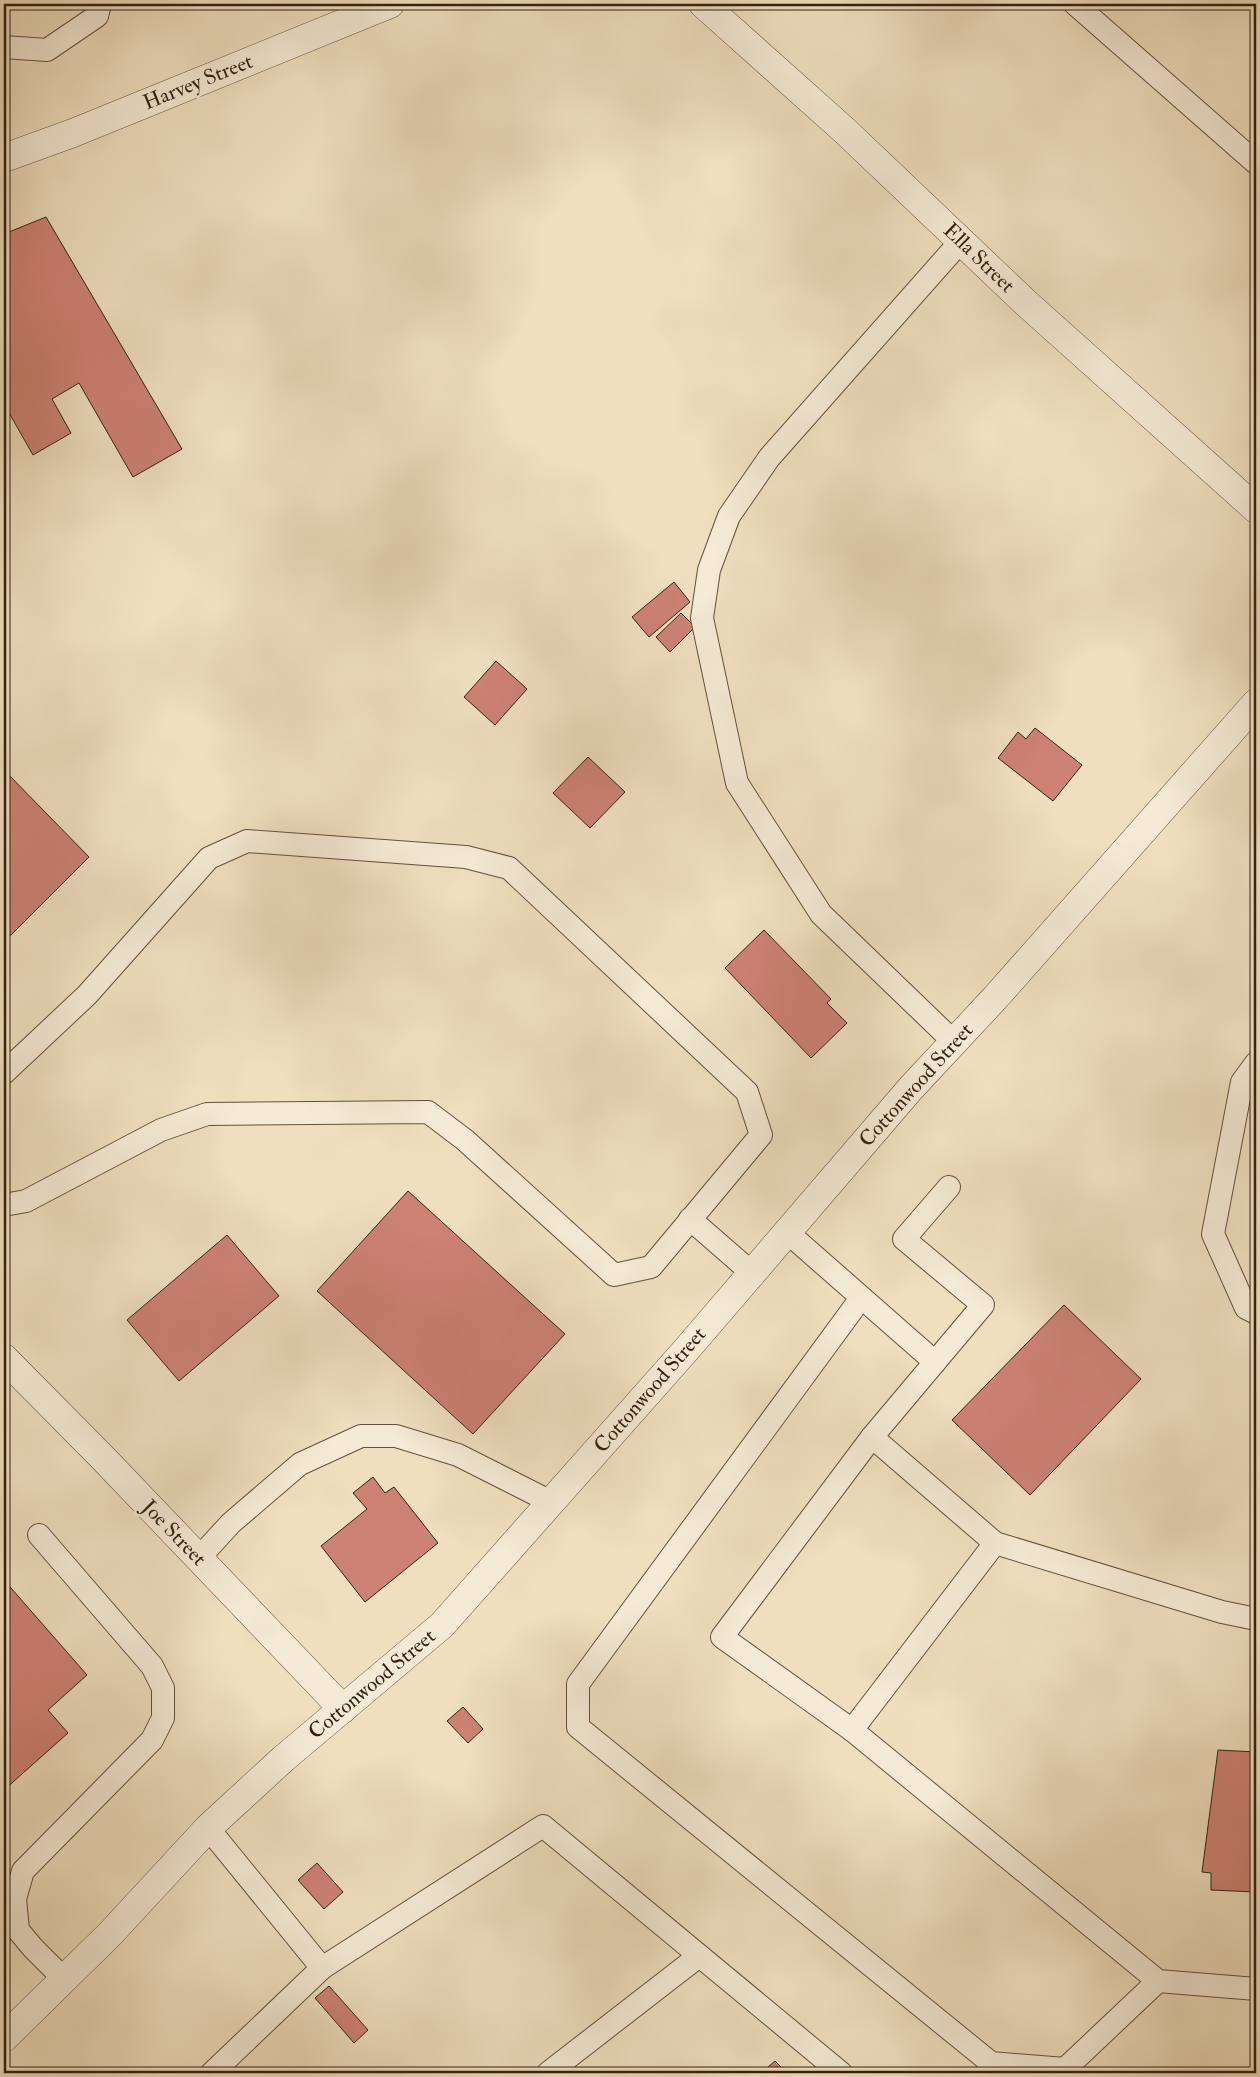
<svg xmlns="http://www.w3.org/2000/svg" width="1260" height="2077" font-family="'IM FELL Double Pica',serif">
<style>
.building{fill:#cd8274;stroke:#352013}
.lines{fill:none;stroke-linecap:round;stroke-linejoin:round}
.service-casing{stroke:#64503e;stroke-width:24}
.minor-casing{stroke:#64503e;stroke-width:29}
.service{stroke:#f5ead5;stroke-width:22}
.minor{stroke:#f5ead5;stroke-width:28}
.labels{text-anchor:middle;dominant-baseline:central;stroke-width:5;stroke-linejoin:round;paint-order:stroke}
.street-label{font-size:21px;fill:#352013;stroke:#f5ead5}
</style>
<rect width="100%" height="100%" fill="#efdfbf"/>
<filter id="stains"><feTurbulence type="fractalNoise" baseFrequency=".004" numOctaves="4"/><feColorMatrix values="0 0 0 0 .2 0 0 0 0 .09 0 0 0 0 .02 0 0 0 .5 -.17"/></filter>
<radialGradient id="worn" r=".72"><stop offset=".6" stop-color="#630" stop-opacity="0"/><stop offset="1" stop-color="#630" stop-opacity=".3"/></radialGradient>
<g class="building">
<polygon points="46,217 182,449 133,477 79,383 52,399 71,433 33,455 4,404 4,234"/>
<polygon points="674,582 690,602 649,637 632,617"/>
<polygon points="681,613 695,627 670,652 656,637"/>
<polygon points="496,661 527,689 495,725 464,697"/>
<polygon points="1035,728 1082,765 1053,801 998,758 1018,732 1026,739"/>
<polygon points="588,757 625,792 590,828 553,793"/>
<polygon points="4,770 89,857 4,942"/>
<polygon points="764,930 831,999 827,1003 847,1023 811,1058 725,968"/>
<polygon points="408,1191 565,1334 473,1434 317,1291"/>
<polygon points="227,1235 279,1296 179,1381 127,1320"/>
<polygon points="1064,1305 1141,1379 1030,1495 952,1420"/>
<polygon points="373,1477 385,1493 394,1487 438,1543 365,1602 321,1546 367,1509 353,1493"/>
<polygon points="4,1580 87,1675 48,1710 68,1733 4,1790"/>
<polygon points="463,1707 483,1729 468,1743 447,1721"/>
<polygon points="1218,1750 1256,1752 1256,1892 1211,1890 1211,1873 1202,1872"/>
<polygon points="317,1863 343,1892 324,1909 298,1880"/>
<polygon points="329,1986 368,2030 354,2043 315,1998"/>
<polygon points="775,2061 787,2073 761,2073"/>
</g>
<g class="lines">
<defs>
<g id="service">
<polyline points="1075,4 1256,163"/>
<polyline points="4,47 47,50 97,16 100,4"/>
<polyline points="954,1042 821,914 737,783 702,618 709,570 729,516 769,458 961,241"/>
<polyline points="1256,1063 1242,1082 1213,1234 1246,1308 1256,1313"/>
<polyline points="4,1073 87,995 209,858 247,841 466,857 509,868 747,1092 761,1135 651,1267 614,1275 465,1140 428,1112 207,1114 161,1130 26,1201 4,1205"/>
<polyline points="690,1219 752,1273"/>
<polyline points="787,1232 935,1362 872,1437 722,1637 852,1730"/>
<polyline points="861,1298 578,1684 578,1727 991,2063 1065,2069 1158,1981"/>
<polyline points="935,1362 983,1305 904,1239 949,1187"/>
<polyline points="872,1437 995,1543 1222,1612 1256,1619"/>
<polyline points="39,1535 152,1666 163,1688 163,1718 152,1740 23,1871 15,1899 18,1930 33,1948 64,1979"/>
<polyline points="995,1543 852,1730 1158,1981 1256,1989"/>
<polyline points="199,1558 231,1523 300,1464 361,1436 396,1436 458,1455 551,1502"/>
<polyline points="208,1828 322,1968 212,2073"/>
<polyline points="322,1968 543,1826 841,2073"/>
<polyline points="548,2073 699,1956"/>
</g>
<g id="minor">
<polyline points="703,4 844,130 1026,303 1256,509"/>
<polyline points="4,158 73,133 390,4"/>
<polyline points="4,1358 102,1457 343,1709"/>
<polyline points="4,2038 110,1934 208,1828 283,1759 442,1625 686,1350 911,1088 995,998 1256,703"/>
</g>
</defs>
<use href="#service" class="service-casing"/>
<use href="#minor" class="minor-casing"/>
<use href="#service" class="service"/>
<use href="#minor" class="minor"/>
</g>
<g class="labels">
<g class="street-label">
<text transform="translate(198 82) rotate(-22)">Harvey Street</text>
<text transform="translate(979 258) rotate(44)">Ella Street</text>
<text transform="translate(916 1085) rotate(-48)">Cottonwood Street</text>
<text transform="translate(650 1390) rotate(-49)">Cottonwood Street</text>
<text transform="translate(174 1533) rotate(46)">Joe Street</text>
<text transform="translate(372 1684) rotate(-40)">Cottonwood Street</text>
</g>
</g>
<rect width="1260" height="2077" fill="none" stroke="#efdfbf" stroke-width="20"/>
<rect x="5" y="5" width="1250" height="2067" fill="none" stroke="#352013" stroke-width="2.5"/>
<rect x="10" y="10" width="1240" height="2057" fill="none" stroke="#352013"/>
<rect width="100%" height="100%" filter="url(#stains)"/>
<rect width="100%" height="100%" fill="url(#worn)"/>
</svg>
